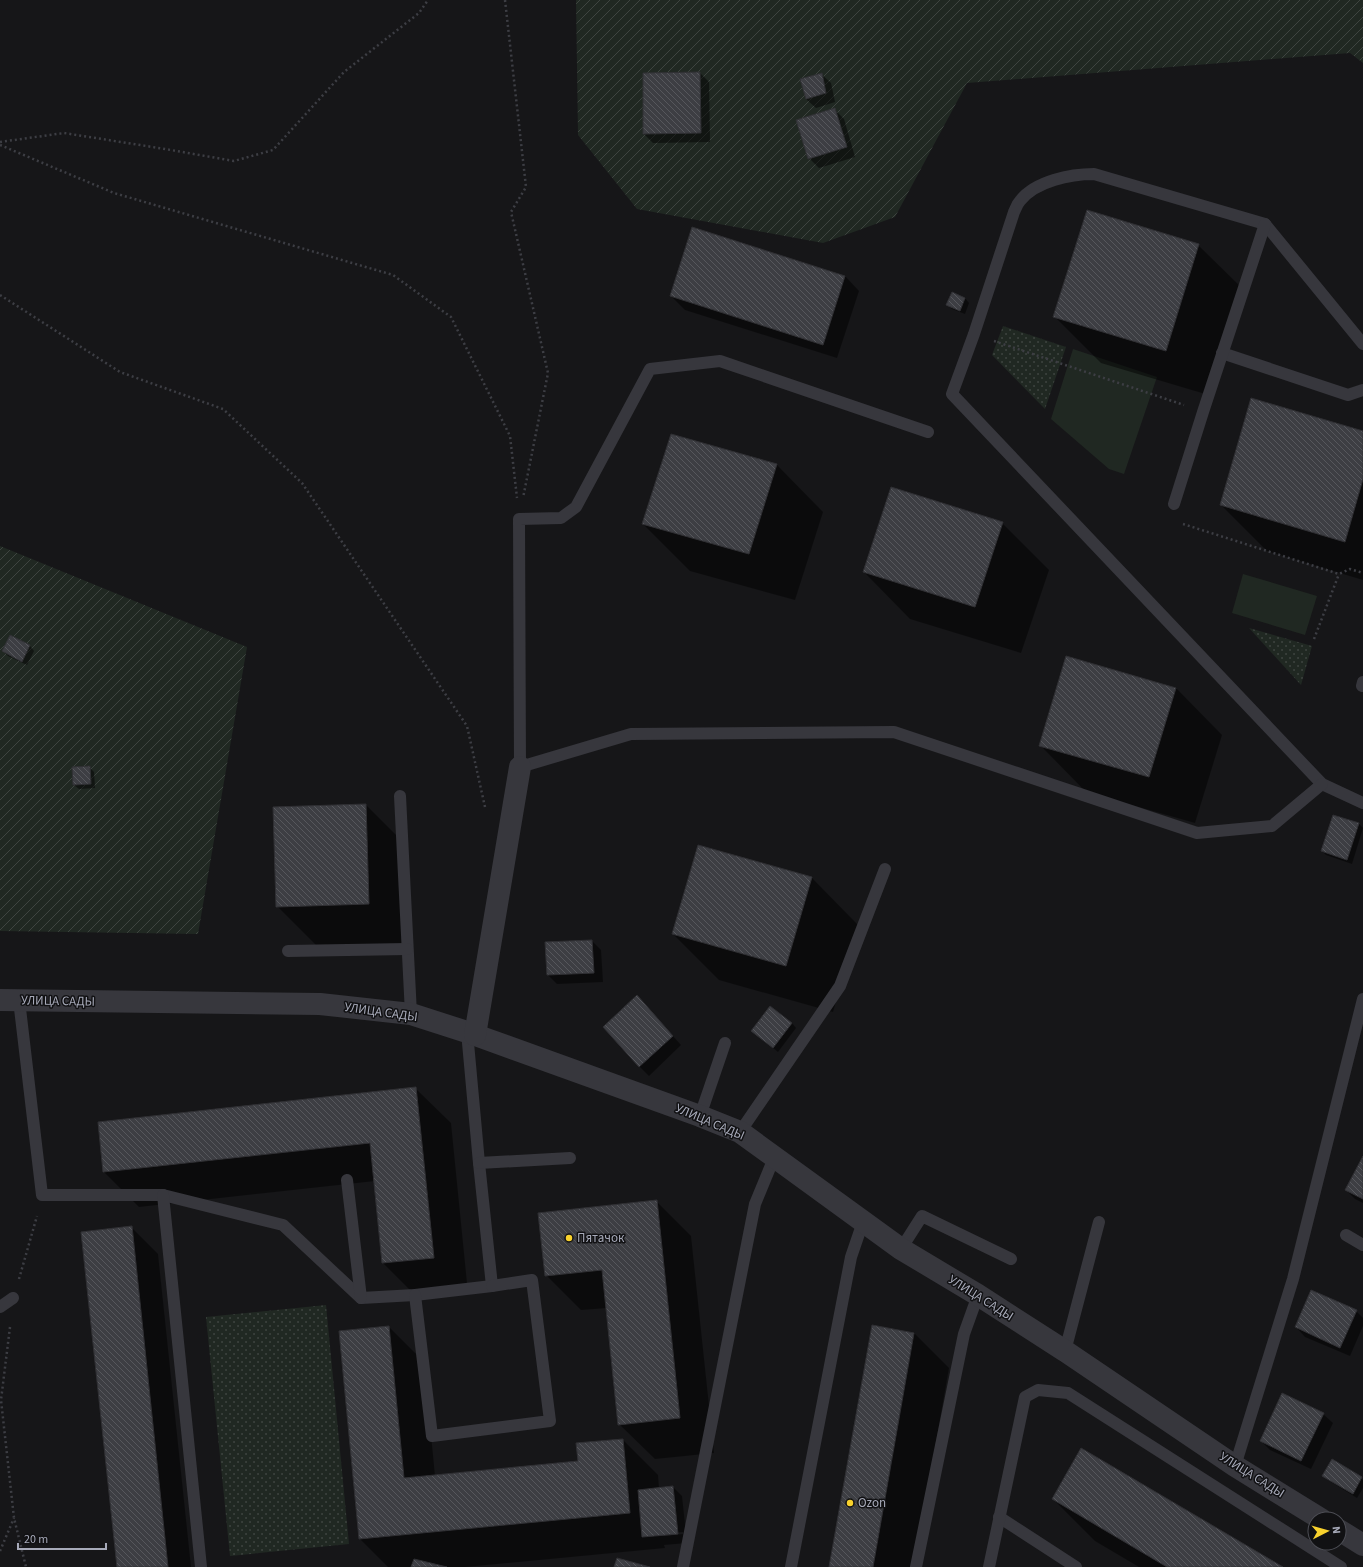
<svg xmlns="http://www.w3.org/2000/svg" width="1363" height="1567" font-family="'Source Sans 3',sans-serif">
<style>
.grass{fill:url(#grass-dots)}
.garden{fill:url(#garden-furrows)}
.pitch{fill:#202822}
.shadow{fill:#0007;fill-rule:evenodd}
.building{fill:url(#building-back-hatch);stroke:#303034}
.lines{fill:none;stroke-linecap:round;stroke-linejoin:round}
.path{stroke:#3d3e44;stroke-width:2.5;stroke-dasharray:2 3;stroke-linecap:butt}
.lane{stroke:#37373d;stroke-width:12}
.street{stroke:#37373d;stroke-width:22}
.poi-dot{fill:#f9d22d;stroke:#111113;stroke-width:1.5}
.labels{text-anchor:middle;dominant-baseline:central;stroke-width:3;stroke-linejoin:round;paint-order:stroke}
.street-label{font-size:13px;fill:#a7aab9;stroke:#111113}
.poi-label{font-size:13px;fill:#a7aab9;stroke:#111113;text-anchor:start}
</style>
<defs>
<pattern id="grass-dots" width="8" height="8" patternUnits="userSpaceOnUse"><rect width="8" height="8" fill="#202822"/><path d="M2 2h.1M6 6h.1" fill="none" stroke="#3e4440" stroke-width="1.8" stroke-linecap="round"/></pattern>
<pattern id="garden-furrows" width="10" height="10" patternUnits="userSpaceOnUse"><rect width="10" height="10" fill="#202822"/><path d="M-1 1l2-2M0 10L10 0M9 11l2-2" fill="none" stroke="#3e4440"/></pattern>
<pattern id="building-back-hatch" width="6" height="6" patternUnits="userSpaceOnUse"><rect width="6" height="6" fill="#3d3e43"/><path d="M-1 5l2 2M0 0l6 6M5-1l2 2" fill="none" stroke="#56575c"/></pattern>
</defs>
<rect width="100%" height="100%" fill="#161618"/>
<g class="grass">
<polygon points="1003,326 1066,347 1045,409 992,355"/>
<polygon points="1249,628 1312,646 1301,685"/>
<polygon points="326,1305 349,1544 230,1556 206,1317"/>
</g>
<g class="garden">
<polygon points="576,0 1363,0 1363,63 1350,53 967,83 895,217 823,243 637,209 578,135"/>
<polygon points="0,546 247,647 198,934 0,931"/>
</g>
<g class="pitch">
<polygon points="1073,349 1157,377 1124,474 1109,469 1051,419"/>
<polygon points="1243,574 1317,596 1305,635 1232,613"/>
</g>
<g class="shadow">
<polygon points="700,73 709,82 710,142 653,143 644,134"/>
<polygon points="821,74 831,83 835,102 816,108 806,99"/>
<polygon points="834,109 844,119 855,157 819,168 809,158"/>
<polygon points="1198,245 1245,291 1212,396 1101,363 1055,317"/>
<polygon points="845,276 859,291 837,358 685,310 671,296"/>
<polygon points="965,298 969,303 965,314 952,309 948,305"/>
<polygon points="1363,432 1363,580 1267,551 1221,505"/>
<polygon points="777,465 823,512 795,600 690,571 643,524"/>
<polygon points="1002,523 1049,570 1021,653 910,619 864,572"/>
<polygon points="11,636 30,646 34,651 27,665 8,656 3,651"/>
<polygon points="1067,658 1176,688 1222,735 1195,823 1086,792 1040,745"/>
<polygon points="89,767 94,772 95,788 79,789 74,785"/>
<polygon points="366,805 408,847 411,945 319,948 277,906"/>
<polygon points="1333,816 1359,824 1363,828 1352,864 1326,855 1322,851"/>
<polygon points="812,878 858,925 833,1012 719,980 673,934"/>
<polygon points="592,941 601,950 603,982 557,984 548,975"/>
<polygon points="646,1006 681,1045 649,1076 639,1066"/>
<polygon points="792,1023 796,1028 778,1052 752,1031"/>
<polygon points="415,1088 451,1123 468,1293 418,1298 383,1263 375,1181 139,1207 104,1172 99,1123"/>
<polygon points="1363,1158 1363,1203 1355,1199 1346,1190"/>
<polygon points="656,1201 691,1236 714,1453 655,1459 619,1424 607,1308 581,1310 546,1275"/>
<polygon points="131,1227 158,1254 191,1567 118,1567"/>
<polygon points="1356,1311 1363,1318 1363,1326 1350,1356 1305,1337 1296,1327"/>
<path d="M389,1327L424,1362L435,1476L579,1462L623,1440L658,1475L659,1488L673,1487L682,1496L687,1543L664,1545L665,1548L465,1567H388L360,1539ZM683,1532V1534L664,1536V1534Z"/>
<polygon points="914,1333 949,1368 914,1567 830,1567"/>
<polygon points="1323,1414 1333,1423 1311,1469 1270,1450 1261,1441"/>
<polygon points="1332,1460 1363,1480 1363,1488 1357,1498 1328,1480 1323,1475"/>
<polygon points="1053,1499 1281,1567 1139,1567 1095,1541"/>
</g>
<g class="building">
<polygon points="700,72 701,133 643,134 643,73"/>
<polygon points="822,73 826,93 806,99 800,79"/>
<polygon points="835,108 847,147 808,159 796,120"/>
<polygon points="1087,210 1199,244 1166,351 1053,317"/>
<polygon points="692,227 845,276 823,345 670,296"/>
<polygon points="952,292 965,298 960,311 946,305"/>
<polygon points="1251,398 1363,431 1363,479 1345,542 1220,505"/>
<polygon points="671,434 777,464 749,554 642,524"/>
<polygon points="891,487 1003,522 975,607 863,572"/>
<polygon points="10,635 30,645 22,662 2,651"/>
<polygon points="1066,656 1176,688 1149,777 1039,746"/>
<polygon points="90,766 91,784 73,785 72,767"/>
<polygon points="366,804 369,904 276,907 273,807"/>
<polygon points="1333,815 1359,823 1347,860 1321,851"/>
<polygon points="698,845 812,877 786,966 672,934"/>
<polygon points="592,940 594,973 547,975 545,942"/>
<polygon points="637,995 673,1036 639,1067 603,1027"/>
<polygon points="770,1006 792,1023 773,1048 751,1031"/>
<polygon points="416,1087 434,1258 382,1263 370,1143 103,1172 98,1122"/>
<polygon points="1363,1156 1363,1199 1345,1190"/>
<polygon points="657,1200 680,1418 618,1425 602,1270 545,1276 538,1213"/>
<polygon points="132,1226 168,1567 117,1567 81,1232"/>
<polygon points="1311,1290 1357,1310 1340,1348 1295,1327"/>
<polygon points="872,1325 914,1333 873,1567 829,1567"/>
<polygon points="389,1326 404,1478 578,1461 576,1443 623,1439 630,1513 359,1539 339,1331"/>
<polygon points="1282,1393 1324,1413 1301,1461 1260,1441"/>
<polygon points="1081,1448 1283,1567 1167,1567 1052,1499"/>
<polygon points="1332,1459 1362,1477 1353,1494 1322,1476"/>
<polygon points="673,1486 678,1534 642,1537 638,1490"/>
<polygon points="617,1558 650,1567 614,1567"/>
<polygon points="414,1559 447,1567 411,1567"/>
</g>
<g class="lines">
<g class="path">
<polyline points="505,0 526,187 511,212 548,373 523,498"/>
<polyline points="0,142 64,133 165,149 234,161 273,150 344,72 419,13 428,0"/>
<polyline points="0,145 114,193 393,275 451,317 510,436 517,498"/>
<polyline points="0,295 120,372 223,409 302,483 467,726 485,807"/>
<polyline points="994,341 1184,405"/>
<polyline points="1183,524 1339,574 1350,569 1363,573"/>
<polyline points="1314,639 1339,574"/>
<polyline points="19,1279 37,1216"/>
<polyline points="10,1327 1,1400 14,1518 26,1567"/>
<polyline points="0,1551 14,1518"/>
</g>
<g class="lane">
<path d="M1363,344L1265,224L1094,174C1071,174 1035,181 1020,201C1017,204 1016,208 1014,212L974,334L952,394L1322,784L1363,803"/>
<polyline points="1222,353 1348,395 1363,390"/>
<polyline points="928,432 720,361 650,369 576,507 561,518 519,519 520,767 631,734 894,732 1197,833 1272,826 1322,784"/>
<polyline points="1174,504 1203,412 1265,224"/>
<polyline points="1362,686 1363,682"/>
<polyline points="400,796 411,1014"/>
<polyline points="288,951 407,949"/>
<polyline points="19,1000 42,1195 163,1195 283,1225 361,1298 415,1295 492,1286 479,1163 467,1032"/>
<polyline points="700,1116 725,1043"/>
<polyline points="740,1132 840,986 885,869"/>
<polyline points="479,1163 570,1158"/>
<polyline points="347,1180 361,1298"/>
<polyline points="163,1195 201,1567"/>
<polyline points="1346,1235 1363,1245"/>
<polyline points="901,1249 922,1216 1011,1259"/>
<polyline points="415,1295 432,1436 550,1421 532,1280 492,1286"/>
<polyline points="0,1307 13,1298"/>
<polyline points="1065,1351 1099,1222"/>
<polyline points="1235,1466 1293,1279 1363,999"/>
<polyline points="999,1517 1076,1567"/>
<polyline points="683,1567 755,1204 774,1158"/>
<polyline points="791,1567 851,1257 863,1222"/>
<polyline points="916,1567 964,1334 978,1295"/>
<polyline points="989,1567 1025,1397 1038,1390 1068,1393 1341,1567"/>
</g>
<g class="street">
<polyline points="0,1000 320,1004 411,1014 467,1032 700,1116 740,1132 901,1249 978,1295 1065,1351 1235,1466 1321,1519"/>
<polyline points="475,1035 520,767"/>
<polyline points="1339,1530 1363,1545"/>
</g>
</g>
<g class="poi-dot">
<circle cx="569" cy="1238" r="4"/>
<circle cx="850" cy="1503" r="4"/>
</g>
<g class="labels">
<g class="street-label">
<text transform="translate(58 1001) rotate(1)">УЛИЦА САДЫ</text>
<text transform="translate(381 1012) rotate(8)">УЛИЦА САДЫ</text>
<text transform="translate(710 1122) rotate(23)">УЛИЦА САДЫ</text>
<text transform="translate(981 1298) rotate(32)">УЛИЦА САДЫ</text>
<text transform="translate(1252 1475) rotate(32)">УЛИЦА САДЫ</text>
</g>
<g class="poi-label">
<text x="577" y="1238">Пятачок</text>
<text x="858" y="1503">Ozon</text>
</g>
</g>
<g transform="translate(1327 1531) rotate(84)"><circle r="19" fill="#111113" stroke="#4d4e55"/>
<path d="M0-3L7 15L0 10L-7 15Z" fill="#f9d22d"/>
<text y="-6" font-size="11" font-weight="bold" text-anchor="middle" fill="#a7aab9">N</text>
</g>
<path d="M18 1543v6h88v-6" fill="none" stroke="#a7aab9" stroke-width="2"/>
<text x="24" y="1543" font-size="12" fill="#a7aab9" stroke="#111113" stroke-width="3" paint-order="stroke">20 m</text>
</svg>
